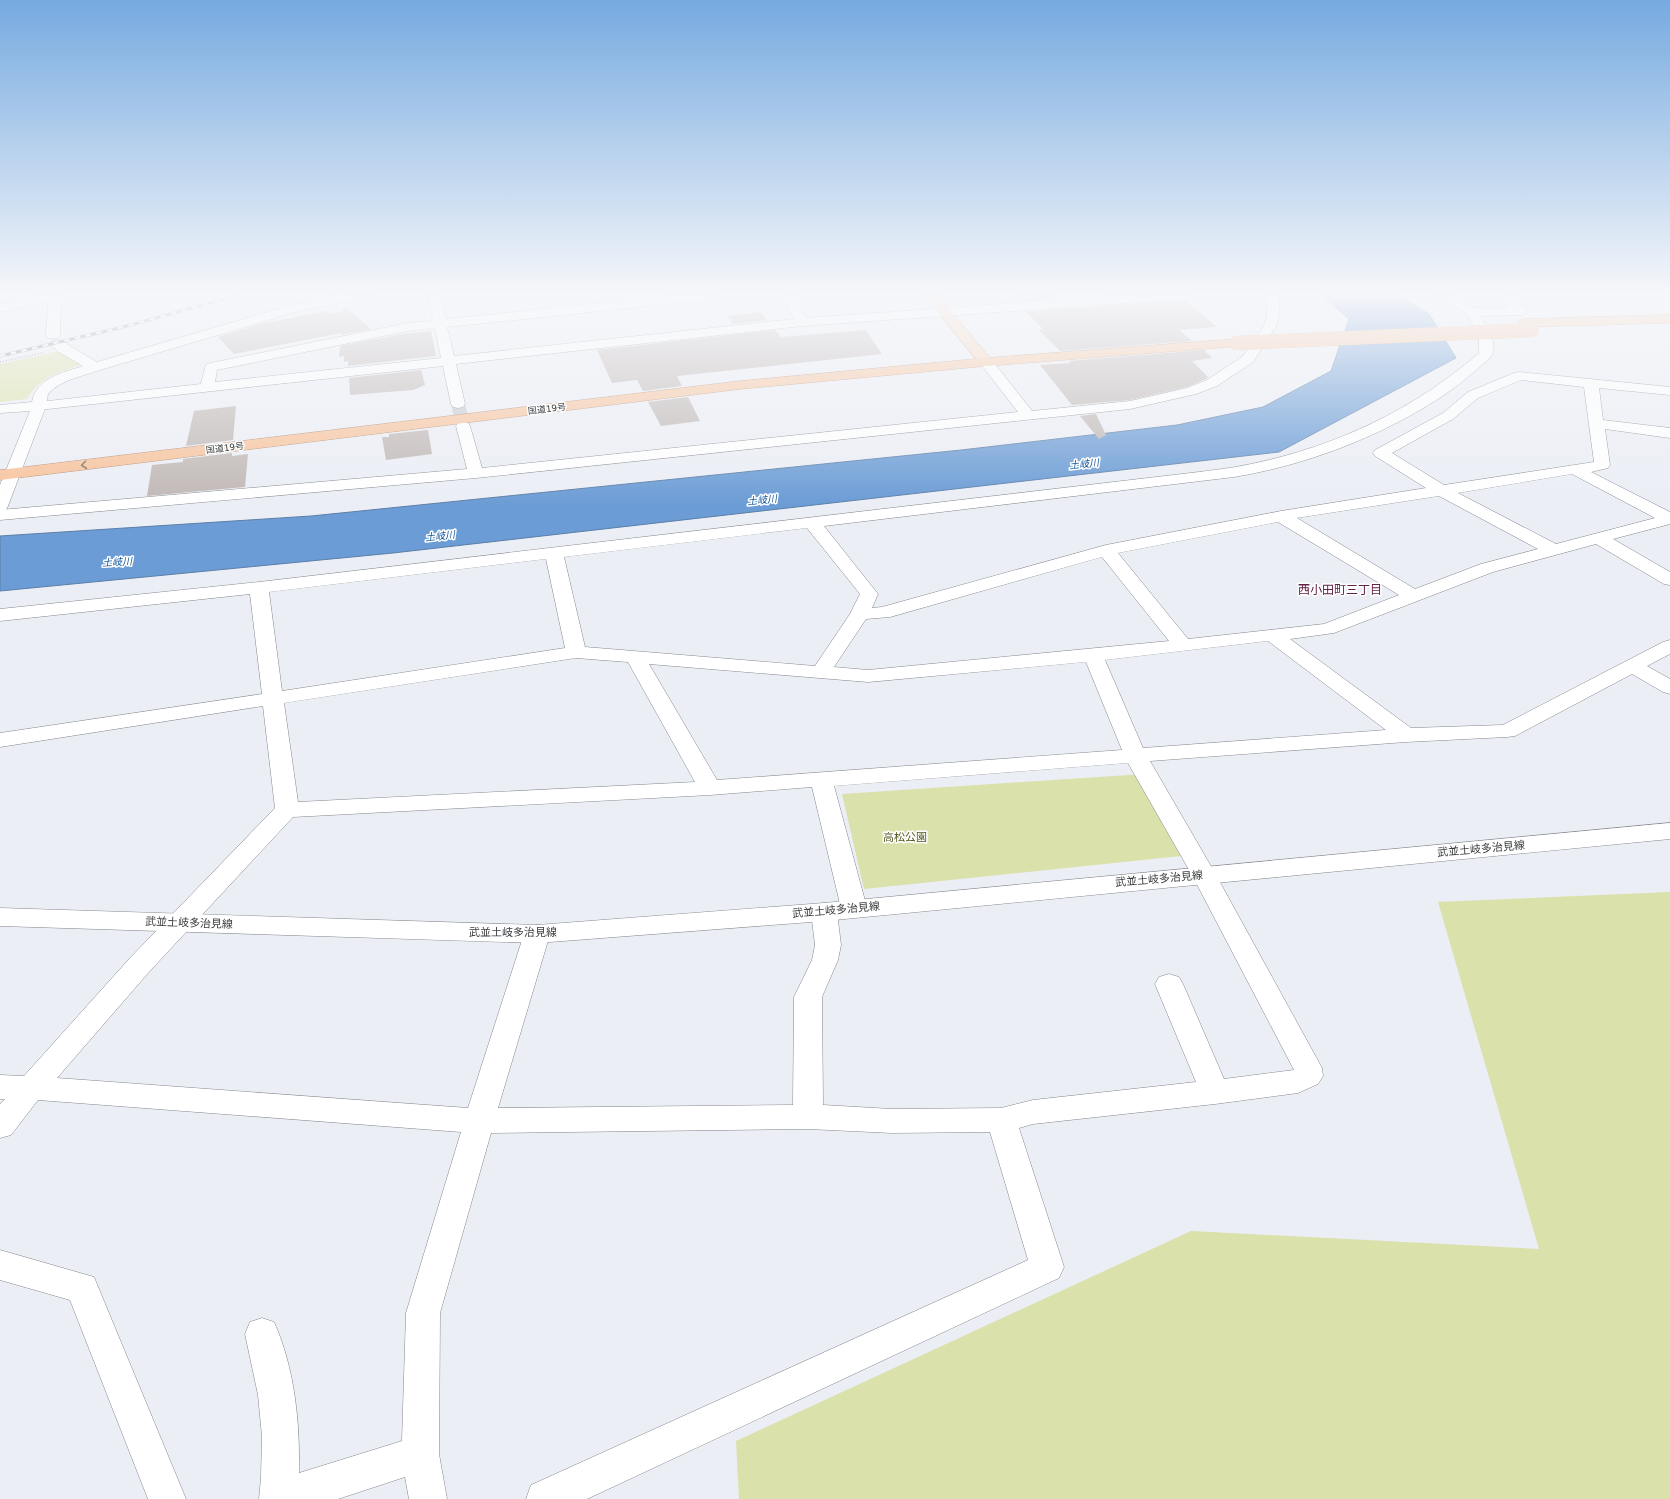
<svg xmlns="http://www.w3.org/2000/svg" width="1670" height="1499" font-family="'DejaVu Sans','Noto Sans JP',sans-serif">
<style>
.green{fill:#dae1aa}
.water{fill:#6b9cd5;stroke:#5c7fa8}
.building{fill:#c0b8b6}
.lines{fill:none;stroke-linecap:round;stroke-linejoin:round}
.minor-tunnel{stroke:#c8cad0;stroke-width:14;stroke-dasharray:14 7;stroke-linecap:butt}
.minor-casing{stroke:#84878d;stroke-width:1}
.tertiary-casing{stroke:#84878d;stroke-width:1}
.secondary-casing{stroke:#84878d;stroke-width:1}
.primary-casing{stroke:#b48a6b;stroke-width:1}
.trunk-casing{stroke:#b48a6b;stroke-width:1}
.path{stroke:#8c8f93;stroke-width:1.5;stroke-dasharray:1 2;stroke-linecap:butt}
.minor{fill:#fff;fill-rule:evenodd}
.tertiary{fill:#fff;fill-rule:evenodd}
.secondary{fill:#fff;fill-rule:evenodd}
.primary{fill:#f9d2b5;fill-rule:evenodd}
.trunk{fill:#f7c39c;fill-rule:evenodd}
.rail-casing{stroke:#8c8f93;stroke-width:3}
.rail{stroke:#fff;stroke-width:2;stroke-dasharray:5.5;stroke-linecap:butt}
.trunk-bridge-casing{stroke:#b48a6b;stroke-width:14;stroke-linecap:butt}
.trunk-bridge{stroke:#f7c39c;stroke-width:14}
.oneway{stroke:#867264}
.labels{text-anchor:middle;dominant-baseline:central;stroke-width:3;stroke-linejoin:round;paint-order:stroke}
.far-street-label{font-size:9px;fill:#3a3c3e;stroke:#fff}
.far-water-label{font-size:10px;font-style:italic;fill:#10569a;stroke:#fff}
.park-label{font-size:11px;fill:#52571f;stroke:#fff}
.street-label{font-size:11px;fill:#3a3c3e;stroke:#fff}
.neighbourhood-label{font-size:12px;fill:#622346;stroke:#fff}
</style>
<rect width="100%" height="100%" fill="#ebeef5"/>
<g class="green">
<path d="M59,351L83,364C59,372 40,377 27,399L0,402V364Z"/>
<polygon points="1144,774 1181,856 864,889 842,794"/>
<polygon points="1670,892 1670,1499 739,1499 736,1441 1191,1231 1539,1249 1438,902"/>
</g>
<polygon class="water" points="1322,295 1399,295 1429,314 1456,358 1279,452 393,553 0,591 0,536 311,516 961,450 1177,425 1263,407 1331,371 1349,319"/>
<g class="building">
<polygon points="1016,295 1049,295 1053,299 1022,301"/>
<polygon points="1185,300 1217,327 1179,330 1192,341 1060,351 1039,330 1043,329 1026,312"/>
<polygon points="344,306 371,329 341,335 341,333 234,354 218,337 260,324 327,311 331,314 343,311"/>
<polygon points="760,312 767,320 733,324 727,316"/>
<polygon points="775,330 781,337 866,330 882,354 677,376 682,386 643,391 637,380 612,383 597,350"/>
<polygon points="431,331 436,356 348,366 348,361 344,362 344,356 339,357 340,346 403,334"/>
<polygon points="1204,350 1212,358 1192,361 1208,377 1206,379 1187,387 1130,400 1072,405 1040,365 1071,363 1069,361"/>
<polygon points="421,370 425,385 413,390 350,395 349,378"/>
<polygon points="688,397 700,421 661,426 648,402"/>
<polygon points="236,406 233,440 186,446 194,411"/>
<polygon points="1096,414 1106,435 1099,439 1080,416"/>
<polygon points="428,430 432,454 386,460 382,437 389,437 389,434"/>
<polygon points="232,453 232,456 248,454 245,487 147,496 152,465 183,462 183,459"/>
</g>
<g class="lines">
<polyline class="minor-tunnel" points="458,404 463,426"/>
<defs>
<g id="minor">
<polygon points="49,295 61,296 60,335 58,338 48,338 46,335"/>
<path d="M428,295H440L446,319L678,295H722L716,299L447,327L454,356L794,319L782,295H794L806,318L1128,295H1190L1184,299L802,326L456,364L465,404L463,407L458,408L453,407L451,404L443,366L39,410L34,409L32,406L34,403L39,402L201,384L206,364L408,323L433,321ZM435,328L441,358L215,382L217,370L408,331Z"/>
<polygon points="1267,295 1279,295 1279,315 1276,326 1253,362 1217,386 1196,394 1130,409 476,478 0,520 0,510 467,469 456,426 458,423 463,422 468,423 470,426 482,468 1018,412 979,362 981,359 991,359 1032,411 1130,401 1187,388 1207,380 1243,356 1264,326 1267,315"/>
<path d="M1437,295H1452L1474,308H1509L1500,299L1503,295H1515L1513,298L1528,311L1526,314L1522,315L1480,316C1487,326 1499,344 1491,357C1474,372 1457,387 1438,399C1377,438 1306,465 1234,477L824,526L878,594L872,608L882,607L1106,545L1281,511L1426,488L1375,456L1373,453L1375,450L1443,413L1468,392L1514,373L1519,372L1670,387V395L1599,388L1603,420L1670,428V438L1605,429L1610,465L1608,468L1591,472L1670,512V524L1613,539L1670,572V585L1664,584L1596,544L1493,572L1334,633L1290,639L1411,728L1503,725L1663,642L1670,640V654L1647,666L1670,679V694L1663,692L1632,674L1515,736L1507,737L1406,742L1150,761L1216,875L1322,1068L1323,1076L1318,1084L1298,1093L1215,1104L1033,1124L1019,1128L1064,1267L1059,1278L587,1499H526L531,1485L1028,1260L990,1132L892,1133L808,1129L491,1133L440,1313L439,1454L447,1499H409L405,1477L338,1499H259L261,1478L262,1436L258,1395L245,1334L250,1322L262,1318L274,1322C295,1369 300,1423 299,1473L402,1441L406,1313L461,1132L38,1100L11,1135L0,1138V1104L5,1099H0V1075L24,1076L130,958L275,808L263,706L0,747V733L262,694L250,594L0,621V609L259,582L1182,474C1205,471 1229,469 1251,464C1337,446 1413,410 1479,353V336L1467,314ZM1521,380L1584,387L1594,462L1444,485L1392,453L1453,419L1478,398ZM1572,474L1655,518L1556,544L1458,493ZM1439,496L1538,549L1481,564L1415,589L1297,518ZM1278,522L1399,595L1324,624L1188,639L1118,553ZM807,528L860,594L850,614L815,666L585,647L564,557ZM1102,557L1169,641L868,670L834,667L866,619L890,617ZM546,559L565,648L282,691L269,592ZM1268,641L1386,730L1143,748L1105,660ZM576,658L628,662L695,782L298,802L284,703ZM1086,662L1122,750L717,780L649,664L868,682ZM1128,763L1192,875L1294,1070L1224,1079L1183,984L1179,977L1169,974L1159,977L1155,984L1196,1082L1033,1100L1001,1108L892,1109L823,1105L822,997L838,960L841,945L837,912L833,906L824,903L815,906L811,912L815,945L812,960L794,997L793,1105L498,1108L550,934L546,927L537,925L528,927L524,934L468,1108L57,1078L149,972L293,817L710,795L812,787L841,908L845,914L854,917L863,914L867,908L834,786Z"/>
<polygon points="57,340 62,341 100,364 102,367 100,370 95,371 90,370 57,351 50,344 52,341"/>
<polygon points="0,1250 94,1277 186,1499 148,1499 70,1300 0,1280"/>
</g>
<path id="tertiary" d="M339,295H369L363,299L299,311L100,370C83,376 60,380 48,394L46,406L8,506L6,510L0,511V485L30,411L0,413V405L32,402C36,376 69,371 90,364L292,305Z"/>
<g id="secondary">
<polygon points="41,295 65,295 63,298 0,312 0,304"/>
<polygon points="1670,823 1670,839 824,921 537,943 0,926 0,908 537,925 824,903"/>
</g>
<polygon id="primary" points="924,295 937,295 991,359 993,362 991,365 981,365"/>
<g id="trunk">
<polygon points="1670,315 1670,323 1524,327 1519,326 1518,323 1519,320 1524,319"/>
<polygon points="1236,339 1241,340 1243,343 1241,346 986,366 740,389 0,480 0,470 740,381 986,358"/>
</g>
</defs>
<use href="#minor" class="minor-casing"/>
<use href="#tertiary" class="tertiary-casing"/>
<use href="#secondary" class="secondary-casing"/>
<use href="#primary" class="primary-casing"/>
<use href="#trunk" class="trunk-casing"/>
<polyline class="path" points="0,362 42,353"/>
<use href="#minor" class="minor"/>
<use href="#tertiary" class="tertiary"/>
<use href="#secondary" class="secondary"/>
<use href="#primary" class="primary"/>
<use href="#trunk" class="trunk"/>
<defs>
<polyline id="rail" points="0,356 123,327 239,295"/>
</defs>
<use href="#rail" class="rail-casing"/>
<use href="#rail" class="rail"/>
<defs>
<polyline id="trunk-bridge" points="1236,343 1532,330"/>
</defs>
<use href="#trunk-bridge" class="trunk-bridge-casing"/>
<use href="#trunk-bridge" class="trunk-bridge"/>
</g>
<defs><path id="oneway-chevron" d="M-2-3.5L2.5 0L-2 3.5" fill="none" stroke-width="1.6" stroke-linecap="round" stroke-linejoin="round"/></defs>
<use class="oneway" href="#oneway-chevron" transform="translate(84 465) rotate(173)"/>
<linearGradient id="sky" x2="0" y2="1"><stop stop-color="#76aae0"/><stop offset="0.58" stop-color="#f6f7fa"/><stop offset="1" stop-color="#f6f7fa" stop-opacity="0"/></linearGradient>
<rect width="1670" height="505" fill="url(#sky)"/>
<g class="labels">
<g class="far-street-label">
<text transform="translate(547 409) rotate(-7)">国道19号</text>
<text transform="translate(225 448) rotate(-7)">国道19号</text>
</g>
<g class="far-water-label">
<text transform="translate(1084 464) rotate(-6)">土岐川</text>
<text transform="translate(762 500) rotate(-6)">土岐川</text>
<text transform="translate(440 536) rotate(-6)">土岐川</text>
<text transform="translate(117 562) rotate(-3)">土岐川</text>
</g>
<g class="park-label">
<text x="905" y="837">高松公園</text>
</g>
<g class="street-label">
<text transform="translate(1481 849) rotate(-5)">武並土岐多治見線</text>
<text transform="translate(1159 879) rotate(-5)">武並土岐多治見線</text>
<text transform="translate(836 910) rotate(-5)">武並土岐多治見線</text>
<text transform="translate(189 923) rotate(2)">武並土岐多治見線</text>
<text x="513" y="932">武並土岐多治見線</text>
</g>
<g class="neighbourhood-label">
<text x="1340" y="590">西小田町三丁目</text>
</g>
</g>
</svg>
